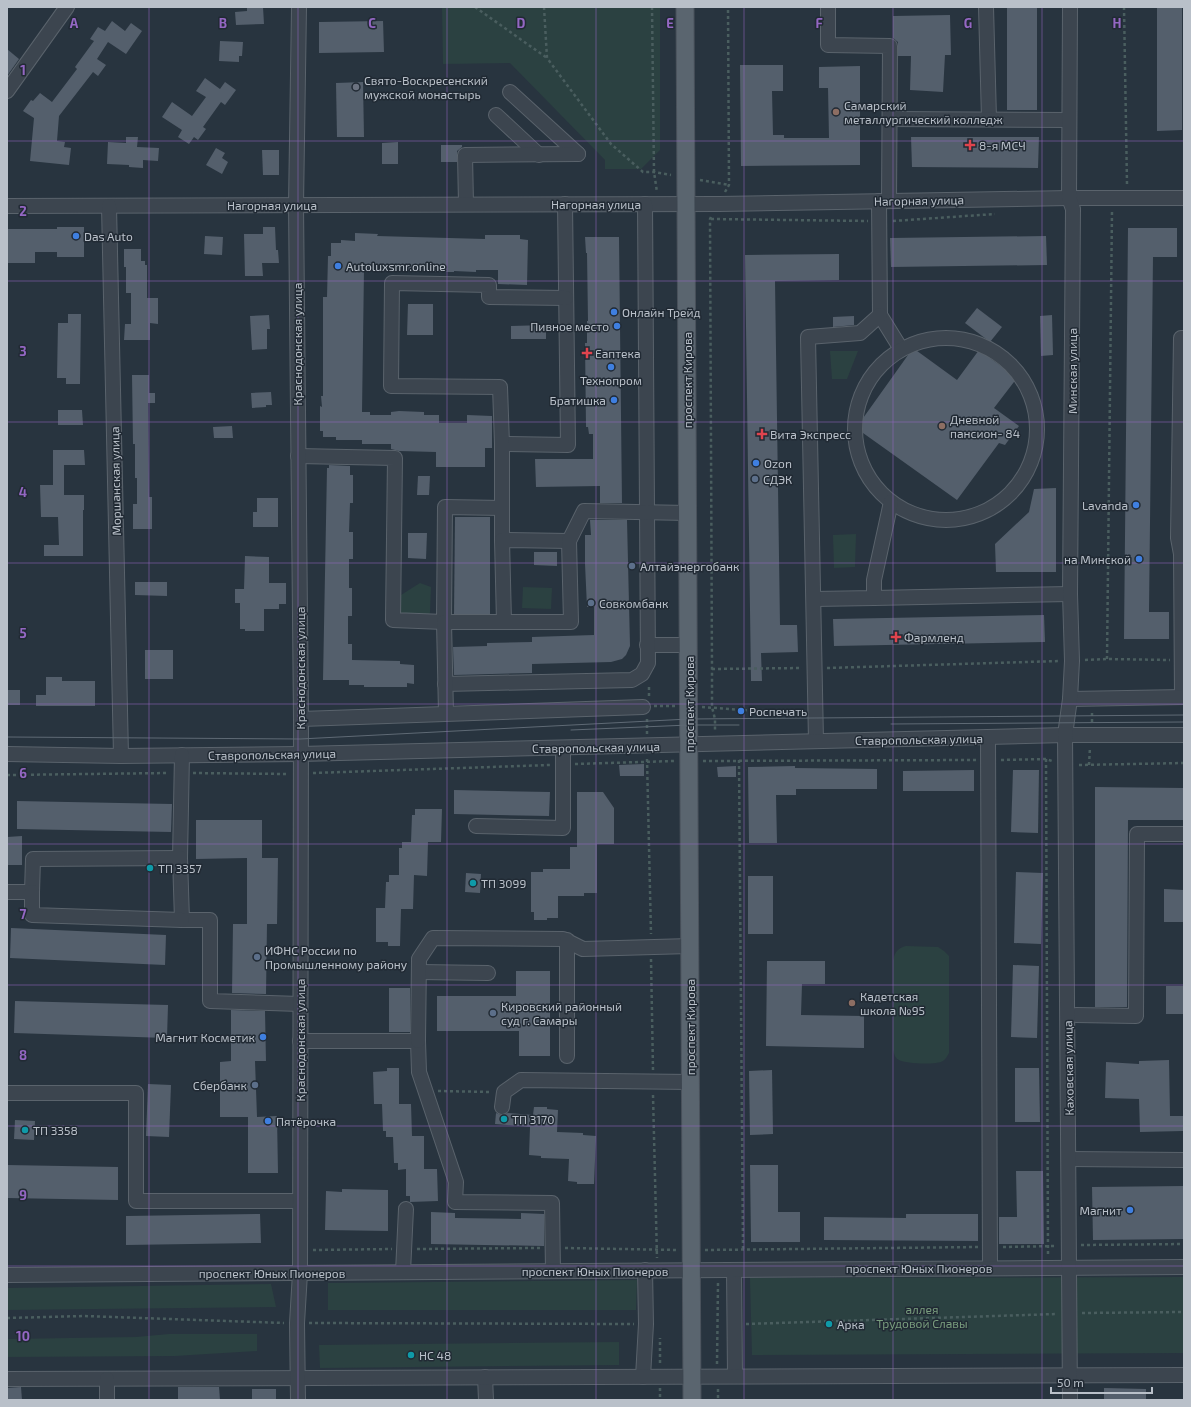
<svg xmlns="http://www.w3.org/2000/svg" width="1191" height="1407" font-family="'Exo 2',sans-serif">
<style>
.green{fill:#2b4141}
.building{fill:#545f6c}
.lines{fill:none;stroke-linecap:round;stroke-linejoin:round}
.minor-casing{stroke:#5a636c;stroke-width:16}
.major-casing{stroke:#49515b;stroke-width:19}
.path{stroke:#4a5e5f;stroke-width:2.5;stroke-dasharray:3 3;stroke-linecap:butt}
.minor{stroke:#3c454f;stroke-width:14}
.major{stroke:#5a656f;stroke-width:17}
.tram{stroke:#5f6a75;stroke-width:1}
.grid{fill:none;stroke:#9467c3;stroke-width:1;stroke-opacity:0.55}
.worship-dot{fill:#6b7280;stroke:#212a34;stroke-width:1.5}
.education-dot{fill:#8d6e63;stroke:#212a34;stroke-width:1.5}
.health-dot{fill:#e0444e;stroke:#212a34;stroke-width:1.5}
.shop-dot{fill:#3f7fe0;stroke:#212a34;stroke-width:1.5}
.service-dot{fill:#5c6f8a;stroke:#212a34;stroke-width:1.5}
.culture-dot{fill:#0f9aa8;stroke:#212a34;stroke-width:1.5}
.labels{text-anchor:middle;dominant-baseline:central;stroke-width:3;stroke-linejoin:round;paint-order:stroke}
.poi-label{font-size:12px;fill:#b9c0c9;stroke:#212a34;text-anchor:start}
.street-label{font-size:12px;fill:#b9c0c9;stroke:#212a34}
.park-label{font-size:12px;fill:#799d7e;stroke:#212a34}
.grid-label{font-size:13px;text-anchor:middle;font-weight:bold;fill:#9467c3;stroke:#212a34;stroke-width:3;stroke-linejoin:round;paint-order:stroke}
</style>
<rect width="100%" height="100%" fill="#28343f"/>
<g class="green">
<polygon points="442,7 660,7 660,150 641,169 605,169 605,160 510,63 443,64"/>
<polygon points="830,351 858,351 847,379 832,379"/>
<polygon points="856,534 855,567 834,568 833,535"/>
<polygon points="420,583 431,587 430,612 426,625 396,619 401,595"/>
<polygon points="523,587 552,588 551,609 522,608"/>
<path d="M906,946L938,947L944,951L949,956V1053C947,1056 946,1059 943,1061C937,1065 906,1064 899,1060C895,1058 894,1054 893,1050V960C895,952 898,948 906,946Z"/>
<polygon points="1184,1277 1184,1353 752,1355 750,1278"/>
<polygon points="637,1280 636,1310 328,1310 328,1283"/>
<polygon points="271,1284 276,1307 7,1310 7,1288"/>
<polygon points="169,1334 257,1334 257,1351 175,1356 7,1357 7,1339 136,1337"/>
<polygon points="619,1342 619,1365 320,1368 319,1345"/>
</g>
<g class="building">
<polygon points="247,7 263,7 264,24 236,25 235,12 247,11"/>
<rect x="1007" y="7" width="30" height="103"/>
<polygon points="1157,7 1182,7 1182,130 1157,131"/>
<polygon points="950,15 951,55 945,55 943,92 910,90 911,56 898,56 898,42 893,38 893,16"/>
<polygon points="112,21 125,31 131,23 142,31 126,54 108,42 97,59 106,65 98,76 93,72 59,116 57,141 65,142 64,147 71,148 69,165 30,161 34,118 23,111 31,100 33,101 40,93 52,102 77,69 75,67 94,41 90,39 98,27 105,31"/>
<polygon points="383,21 384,52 319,53 319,22"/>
<polygon points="220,41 243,42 242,56 239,56 239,62 219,61"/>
<polygon points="7,49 19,59 7,76"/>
<polygon points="740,65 783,65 783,91 772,91 773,135 784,135 784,138 829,138 828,88 819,88 819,67 860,66 860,165 741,166"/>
<polygon points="205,78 220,89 225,82 236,90 225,105 221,102 203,127 206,129 198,140 194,137 189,144 178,137 182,130 162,117 172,102 192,116 206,97 196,91"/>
<polygon points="363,82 364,137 337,137 336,83"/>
<polygon points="126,137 138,137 137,147 159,148 158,161 143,160 143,168 129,167 129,165 107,164 108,142 126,143"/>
<polygon points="911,137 1039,137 1038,168 912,167"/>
<polygon points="398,142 398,164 382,164 382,143"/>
<polygon points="441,145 462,145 462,147 457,151 457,162 441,162"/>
<polygon points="216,148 225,153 222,158 228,162 222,174 206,165"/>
<polygon points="262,150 279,150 279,175 263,175"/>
<polygon points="57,227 84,227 84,257 57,257 57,252 35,252 35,263 7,263 7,234 8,234 8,229 57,229"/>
<polygon points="263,227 275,227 276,250 278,250 279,263 262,263 263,276 245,276 244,234 263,234"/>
<polygon points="1128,228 1177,228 1177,257 1153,257 1149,612 1169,612 1169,639 1124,639"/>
<polygon points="355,233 378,234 377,236 485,239 485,235 520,235 520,239 528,240 527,285 498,284 498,270 476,270 476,272 454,271 454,272 435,272 435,271 364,269 362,412 370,412 370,415 391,415 391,412 399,411 424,412 424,415 439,415 439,423 467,423 467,415 492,416 492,448 485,448 485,467 436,467 436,452 399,451 391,449 391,444 362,444 362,440 336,440 336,437 323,437 323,431 320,431 320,406 322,407 321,396 323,396 323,297 327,297 328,256 331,256 331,243 341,243 341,240 355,241"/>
<polygon points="205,236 223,237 222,255 204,254"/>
<polygon points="1046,236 1047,265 891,267 890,238"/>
<polygon points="585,237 619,237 622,503 600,503 600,486 536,487 535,459 593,459 593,434 589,434 588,427 586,427 585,343 587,343 587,321 588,321 587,253 586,253"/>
<polygon points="124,249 141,249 141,261 145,261 145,265 147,265 147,298 158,298 158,324 150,323 150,340 124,340 125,324 131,324 131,293 126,293 126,267 124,267"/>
<polygon points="839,254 839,280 775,281 780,625 797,625 798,652 761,653 762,681 751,681 745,255"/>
<polygon points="408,304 433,304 433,335 407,335"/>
<polygon points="977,308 1002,327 990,342 965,323"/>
<polygon points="68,314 81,314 80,384 66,384 66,378 57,378 58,323 68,323"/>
<polygon points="269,315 270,329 267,329 267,349 252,350 250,316"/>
<polygon points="1052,315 1053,355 1041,356 1040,316"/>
<polygon points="854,316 854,325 833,327 833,317"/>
<polygon points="546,325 546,339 511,339 511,326"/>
<polygon points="913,348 957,380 979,350 1017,378 994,408 1019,426 1005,445 999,443 957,500 856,428"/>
<polygon points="132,375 149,375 149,393 155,393 155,403 148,403 149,497 152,497 152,529 133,529 133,504 137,504 137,478 135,478 135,444 133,444"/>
<polygon points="271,392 272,405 266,405 266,407 252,408 251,393"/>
<polygon points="58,410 82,410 83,425 58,425"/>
<polygon points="232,426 233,438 214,438 213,427"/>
<polygon points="53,450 84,450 85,465 64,465 64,495 84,495 84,510 83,510 83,556 44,556 44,545 59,545 58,517 41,517 40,485 53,485"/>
<polygon points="329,465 350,466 350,475 353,475 353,503 350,503 349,532 353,532 353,559 349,559 349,588 352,588 352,616 348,616 348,644 352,644 352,660 400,661 400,664 414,665 414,684 407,683 407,687 364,687 364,685 349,685 349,680 323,680 327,468 329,468"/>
<polygon points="418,476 430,476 429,495 417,495"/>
<polygon points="1056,488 1056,572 996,572 995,544 1029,512 1034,489"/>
<polygon points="257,498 278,498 278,527 253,527 253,512 257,512"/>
<polygon points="455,517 490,517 490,614 454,614"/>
<polygon points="590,520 627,520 630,646 626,655 622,659 611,662 532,664 532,673 454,675 453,647 487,646 487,643 532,642 532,637 594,635 594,607 587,607 585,564 585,535 591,535"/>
<polygon points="408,533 427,533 426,559 408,558"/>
<polygon points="534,552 557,552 557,566 534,565"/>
<polygon points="245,556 269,557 269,583 286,583 286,604 279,604 279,609 264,609 264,631 245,631 245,629 240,629 240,603 235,603 235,589 244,589"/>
<polygon points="135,582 167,582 167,596 135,595"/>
<polygon points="1044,615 1045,642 834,646 833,619"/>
<rect x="145" y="650" width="28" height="29"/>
<polygon points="46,677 62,677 62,681 95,681 95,706 36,706 36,695 46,695"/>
<rect x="7" y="690" width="13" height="15"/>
<polygon points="644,764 644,776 620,776 619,765"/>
<polygon points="736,766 736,777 718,777 717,767"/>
<polygon points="795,766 795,768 877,769 877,789 796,789 796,795 776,795 777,843 749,843 748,767"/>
<polygon points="974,770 974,791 903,791 903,771"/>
<polygon points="1013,770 1039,770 1038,833 1011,832"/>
<polygon points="1095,787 1184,788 1184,820 1128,820 1127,1007 1095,1007"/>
<polygon points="454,790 550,792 549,816 454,814"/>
<polygon points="577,792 603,792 614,808 614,844 597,844 597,893 584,893 584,896 558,896 558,918 547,918 547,920 534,920 534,912 531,912 531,872 543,872 543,869 570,869 570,847 577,847"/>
<polygon points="17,801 172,804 171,832 17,829"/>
<polygon points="415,809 442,809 441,842 428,842 427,876 414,875 413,909 401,909 400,946 388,946 388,942 376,942 376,908 385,908 386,882 389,882 389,875 399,875 399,848 402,848 402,842 411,842 412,815 415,815"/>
<polygon points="196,820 262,820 262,858 278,858 277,924 267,924 266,994 232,993 233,924 247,924 247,858 196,859"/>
<polygon points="22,836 22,865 7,865 7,837"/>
<polygon points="1016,872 1043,873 1041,944 1014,943"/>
<polygon points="466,873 481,874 480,893 465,892"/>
<rect x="748" y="876" width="25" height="58"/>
<polygon points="1164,889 1184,890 1184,922 1164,922"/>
<polygon points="11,928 166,935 165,965 10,958"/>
<polygon points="767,961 825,961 825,984 802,984 801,1015 864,1016 864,1048 766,1046"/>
<polygon points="1013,965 1039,966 1037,1038 1011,1037"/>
<polygon points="516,971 550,971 550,1056 519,1056 519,1031 437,1031 437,996 516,996"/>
<rect x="1166" y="986" width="18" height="28"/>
<rect x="389" y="988" width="21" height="44"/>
<polygon points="15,1001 168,1005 167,1038 14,1033"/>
<polygon points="231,1010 265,1011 266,1061 255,1061 257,1117 277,1116 278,1173 248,1173 248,1117 220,1117 220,1062 231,1061"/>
<polygon points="1169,1060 1170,1116 1183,1116 1183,1131 1140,1132 1139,1099 1105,1098 1106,1062 1139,1064 1139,1061"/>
<polygon points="387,1068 399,1068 399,1104 411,1104 412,1136 424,1136 424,1169 437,1169 438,1201 410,1202 410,1196 406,1196 406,1169 398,1170 398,1163 394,1163 393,1137 386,1137 386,1131 383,1131 382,1104 374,1104 373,1072 387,1071"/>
<polygon points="1015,1068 1039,1068 1040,1122 1015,1122"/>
<polygon points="772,1070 773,1134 750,1135 749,1071"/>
<polygon points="148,1084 171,1085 169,1137 146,1136"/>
<polygon points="534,1107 547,1107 547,1109 558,1110 557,1132 583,1133 583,1135 596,1136 594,1184 577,1184 577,1182 568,1181 569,1159 541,1158 541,1156 529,1155 530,1127 495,1124 496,1113 501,1115 508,1113 533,1115"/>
<polygon points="15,1120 35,1121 34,1140 14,1139"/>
<polygon points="7,1165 118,1167 118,1200 7,1198"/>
<polygon points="750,1165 778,1165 778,1212 800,1212 800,1242 751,1242"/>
<polygon points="1016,1171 1043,1171 1044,1244 999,1244 999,1217 1017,1217"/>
<polygon points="1184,1186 1184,1239 1093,1240 1092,1187"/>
<polygon points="342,1189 388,1190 388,1231 325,1230 326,1191 342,1192"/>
<polygon points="431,1212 455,1213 455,1218 521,1219 521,1213 544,1214 544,1246 431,1244"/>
<polygon points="260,1214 261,1243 126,1245 126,1216"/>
<polygon points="906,1214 978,1214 978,1241 824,1240 824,1217 906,1218"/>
<polygon points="21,1387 22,1400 7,1400 7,1388"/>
<polygon points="178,1387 219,1387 220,1400 178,1400"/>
<polygon points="1104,1388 1146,1389 1146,1400 1104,1400"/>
<rect x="252" y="1389" width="24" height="11"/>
</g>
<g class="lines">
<defs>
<g id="minor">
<polyline points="828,7 828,45 890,46 889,201"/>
<polyline points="986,7 989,119"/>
<polyline points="7,91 67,7"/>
<polyline points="510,92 578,154"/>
<polyline points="496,115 539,155"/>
<polyline points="890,119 1069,120"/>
<polyline points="879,201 880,315 901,349"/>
<polyline points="466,204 465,155 578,154"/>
<polyline points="7,206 719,204 1069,198 1184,198"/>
<polyline points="109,206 121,756"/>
<circle cx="946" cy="429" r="91"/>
<polyline points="502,444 568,445 565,204"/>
<polyline points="298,456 395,458 393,620 444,622 445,507 502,508"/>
<polyline points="502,540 502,444 500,387 391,386 392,283 489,285 489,297 566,298"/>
<polyline points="874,598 1070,594"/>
<polyline points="814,599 874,598 874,580 891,502"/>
<polyline points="504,622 502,540 569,541"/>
<polyline points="647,645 688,645"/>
<polyline points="445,684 632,680 642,674 648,663 645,204"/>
<polyline points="1182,697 1181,554 1178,538 1181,338 1184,338"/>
<polyline points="1070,699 1184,697"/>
<polyline points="446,713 444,622 571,622 569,541 584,511 688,513"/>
<polyline points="301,719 643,707"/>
<polyline points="988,737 990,1268"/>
<polyline points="816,741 808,337 860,333 880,315"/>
<polyline points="7,754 121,756 300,754 1065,735 1184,735"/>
<polyline points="182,755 180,858 182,920 210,920 210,1001 300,1004"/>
<polyline points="476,826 563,828 563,748"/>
<polyline points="7,892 32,892 33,859 180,858"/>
<polyline points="32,892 32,915 182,920"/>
<polyline points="419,972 488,973"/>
<polyline points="1076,1015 1136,1016 1137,834 1184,834"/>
<polyline points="300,1041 418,1041 419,1072 456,1182 455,1202 552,1203 553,1271"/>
<polyline points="418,1041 419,959 433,938 563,939 583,949 690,946"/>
<polyline points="567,1056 567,940"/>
<polyline points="7,1093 136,1093 136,1201 300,1201"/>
<polyline points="502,1107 504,1092 521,1080 690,1082"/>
<polyline points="1069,1159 1184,1160"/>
<polyline points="734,1270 735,1376"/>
<polyline points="403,1272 406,1209"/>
<polyline points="7,1275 1184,1267"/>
<polyline points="485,1377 486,1400"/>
<polyline points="643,1377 646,1324 645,1270"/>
<polyline points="7,1379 1184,1375"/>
<polyline points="107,1379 107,1400"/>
<polyline points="298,1400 297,1323 300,1273 301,719 296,205 299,7"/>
<polyline points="1070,1400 1065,735 1070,699 1072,661 1070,594 1073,209 1069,198 1070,7"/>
</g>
<polyline id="major" points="685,7 692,1400"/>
</defs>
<use href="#minor" class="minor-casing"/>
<use href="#major" class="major-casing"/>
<g class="path">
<polyline points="475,7 547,58"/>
<polyline points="544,7 547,58 611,144 643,172 654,172 671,175"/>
<polyline points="652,7 654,172 657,192"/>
<polyline points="1124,7 1127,184"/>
<polyline points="700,180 729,185"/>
<polyline points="725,192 729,185 728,7"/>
<polyline points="711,217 710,219 712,669 712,707 715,719 715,731"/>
<polyline points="711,219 868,221"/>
<polyline points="893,221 995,214"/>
<polyline points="1107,659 1112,211"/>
<polyline points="1085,660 1107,659 1170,660"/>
<polyline points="827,668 1060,661"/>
<polyline points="712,669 802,668"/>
<polyline points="649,696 649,685"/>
<polyline points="654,706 675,706"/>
<polyline points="702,707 785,713"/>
<polyline points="1092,722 1092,711"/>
<polyline points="647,734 647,719"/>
<polyline points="647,759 651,934"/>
<polyline points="1046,759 1048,1255"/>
<polyline points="739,760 743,1249"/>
<polyline points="1001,760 1046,759 1052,761"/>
<polyline points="703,761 976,760"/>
<polyline points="575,764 674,761"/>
<polyline points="1079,765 1184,763"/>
<polyline points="1089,765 1090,747"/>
<polyline points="193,773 288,774"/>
<polyline points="313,773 550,765"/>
<polyline points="7,775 168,773"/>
<polyline points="651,959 653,1070"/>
<polyline points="438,1091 491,1092"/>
<polyline points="653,1095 657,1258"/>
<polyline points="1081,1245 1184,1244"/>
<polyline points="1003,1247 1056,1246"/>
<polyline points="565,1248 678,1250"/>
<polyline points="417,1249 540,1248"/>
<polyline points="313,1250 392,1249"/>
<polyline points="705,1250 978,1247"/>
<polyline points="1082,1313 1184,1312"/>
<polyline points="7,1318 84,1316 284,1323"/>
<polyline points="309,1323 634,1324"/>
<polyline points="746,1324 1057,1314"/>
<polyline points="660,1363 660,1338"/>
<polyline points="717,1364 718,1283"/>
<polyline points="660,1388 660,1400"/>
<polyline points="718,1389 718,1400"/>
</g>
<use href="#minor" class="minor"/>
<use href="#major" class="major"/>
<g class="tram">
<polyline points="891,724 1184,722"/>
<polyline points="571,730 689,725 739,725"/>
<polyline points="7,737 300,739 689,719 1184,715"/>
</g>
</g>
<path class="grid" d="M149,7V1400M298,7V1400M447,7V1400M596,7V1400M744,7V1400M893,7V1400M1042,7V1400M7,141H1184M7,281H1184M7,422H1184M7,563H1184M7,704H1184M7,844H1184M7,985H1184M7,1126H1184M7,1266H1184"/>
<circle class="worship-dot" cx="356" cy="87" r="4"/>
<g class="education-dot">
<circle cx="836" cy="112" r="4"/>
<circle cx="942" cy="426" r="4"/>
<circle cx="852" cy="1003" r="4"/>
</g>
<g class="health-dot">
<path d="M968 139h4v4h4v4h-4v4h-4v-4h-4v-4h4z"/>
<path d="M585 347h4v4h4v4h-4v4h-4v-4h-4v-4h4z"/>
<path d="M760 428h4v4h4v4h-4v4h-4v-4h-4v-4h4z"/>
<path d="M894 631h4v4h4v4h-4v4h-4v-4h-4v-4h4z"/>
</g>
<g class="shop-dot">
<circle cx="76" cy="236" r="4"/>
<circle cx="338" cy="266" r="4"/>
<circle cx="614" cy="312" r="4"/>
<circle cx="617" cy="326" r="4"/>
<circle cx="611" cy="367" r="4"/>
<circle cx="614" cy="400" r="4"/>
<circle cx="756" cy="463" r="4"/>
<circle cx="1136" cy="505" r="4"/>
<circle cx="1139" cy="559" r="4"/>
<circle cx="741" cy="711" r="4"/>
<circle cx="263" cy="1037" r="4"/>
<circle cx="268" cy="1121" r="4"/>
<circle cx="1130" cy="1210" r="4"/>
</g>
<g class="service-dot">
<circle cx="755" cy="479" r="4"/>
<circle cx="632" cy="566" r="4"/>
<circle cx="591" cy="603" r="4"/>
<circle cx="257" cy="957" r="4"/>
<circle cx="493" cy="1013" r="4"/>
<circle cx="255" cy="1085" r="4"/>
</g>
<g class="culture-dot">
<circle cx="150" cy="868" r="4"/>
<circle cx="473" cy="883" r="4"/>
<circle cx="504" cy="1119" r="4"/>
<circle cx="25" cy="1130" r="4"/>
<circle cx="829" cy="1324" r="4"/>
<circle cx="411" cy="1355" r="4"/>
</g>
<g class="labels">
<g class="poi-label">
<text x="364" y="80">Свято-Воскресенский<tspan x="364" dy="14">мужской монастырь</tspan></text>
<text x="844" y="105">Самарский<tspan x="844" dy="14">металлургический колледж</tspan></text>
<text x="979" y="145">8-я МСЧ</text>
<text x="84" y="236">Das Auto</text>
<text x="346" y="266">Autoluxsmr.online</text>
<text x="622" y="312">Онлайн Трейд</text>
<text x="609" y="326" text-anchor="end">Пивное место</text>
<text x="595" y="353">Еаптека</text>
<text x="611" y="380" text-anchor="middle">Технопром</text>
<text x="606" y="400" text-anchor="end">Братишка</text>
<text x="950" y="419">Дневной<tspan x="950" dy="14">пансион- 84</tspan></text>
<text x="770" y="434">Вита Экспресс</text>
<text x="764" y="463">Ozon</text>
<text x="763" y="479">СДЭК</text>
<text x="1128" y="505" text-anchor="end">Lavanda</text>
<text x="1131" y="559" text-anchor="end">на Минской</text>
<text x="640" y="566">Алтайэнергобанк</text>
<text x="599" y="603">Совкомбанк</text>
<text x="904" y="637">Фармленд</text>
<text x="749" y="711">Роспечать</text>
<text x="158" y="868">ТП 3357</text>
<text x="481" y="883">ТП 3099</text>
<text x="265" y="950">ИФНС России по<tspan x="265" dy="14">Промышленному району</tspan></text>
<text x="860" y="996">Кадетская<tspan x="860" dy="14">школа №95</tspan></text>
<text x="501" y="1006">Кировский районный<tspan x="501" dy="14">суд г. Самары</tspan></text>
<text x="255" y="1037" text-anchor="end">Магнит Косметик</text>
<text x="247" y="1085" text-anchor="end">Сбербанк</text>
<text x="512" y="1119">ТП 3170</text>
<text x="276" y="1121">Пятёрочка</text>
<text x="33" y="1130">ТП 3358</text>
<text x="1122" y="1210" text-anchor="end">Магнит</text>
<text x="837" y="1324">Арка</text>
<text x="419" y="1355">НС 48</text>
</g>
<g class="street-label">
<text transform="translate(919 200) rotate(-1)">Нагорная улица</text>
<text x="596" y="204">Нагорная улица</text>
<text x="272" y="205">Нагорная улица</text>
<text transform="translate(297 344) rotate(-90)">Краснодонская улица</text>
<text transform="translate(1072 371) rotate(-90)">Минская улица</text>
<text transform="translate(687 380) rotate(-90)">проспект Кирова</text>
<text transform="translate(115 481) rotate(-91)">Моршанская улица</text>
<text transform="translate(300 668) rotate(-90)">Краснодонская улица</text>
<text transform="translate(689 704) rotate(-90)">проспект Кирова</text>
<text transform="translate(919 739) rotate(-1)">Ставропольская улица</text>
<text transform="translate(596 747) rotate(-1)">Ставропольская улица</text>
<text transform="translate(272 754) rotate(-1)">Ставропольская улица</text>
<text transform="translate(690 1027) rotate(-90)">проспект Кирова</text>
<text transform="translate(300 1040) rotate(-90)">Краснодонская улица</text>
<text transform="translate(1068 1068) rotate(-91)">Каховская улица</text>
<text x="919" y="1268">проспект Юных Пионеров</text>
<text x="595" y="1271">проспект Юных Пионеров</text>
<text x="272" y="1273">проспект Юных Пионеров</text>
</g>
<g class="park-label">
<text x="922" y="1309">аллея<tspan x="922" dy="14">Трудовой Славы</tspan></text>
</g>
</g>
<g class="grid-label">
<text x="74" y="28">A</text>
<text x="223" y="28">B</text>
<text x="372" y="28">C</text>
<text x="521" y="28">D</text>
<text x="670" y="28">E</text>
<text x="819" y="28">F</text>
<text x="968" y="28">G</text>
<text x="1117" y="28">H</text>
<text x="23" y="75">1</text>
<text x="23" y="216">2</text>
<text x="23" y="356">3</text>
<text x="23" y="497">4</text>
<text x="23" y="638">5</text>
<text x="23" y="778">6</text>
<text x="23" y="919">7</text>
<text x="23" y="1060">8</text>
<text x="23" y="1200">9</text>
<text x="23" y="1341">10</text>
</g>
<rect width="1191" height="1407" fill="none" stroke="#b9c0c9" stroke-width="16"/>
<path d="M1051 1387v6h101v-6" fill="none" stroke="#b9c0c9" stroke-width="2"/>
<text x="1057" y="1387" font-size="12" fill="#b9c0c9" stroke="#212a34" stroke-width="3" paint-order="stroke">50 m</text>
</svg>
